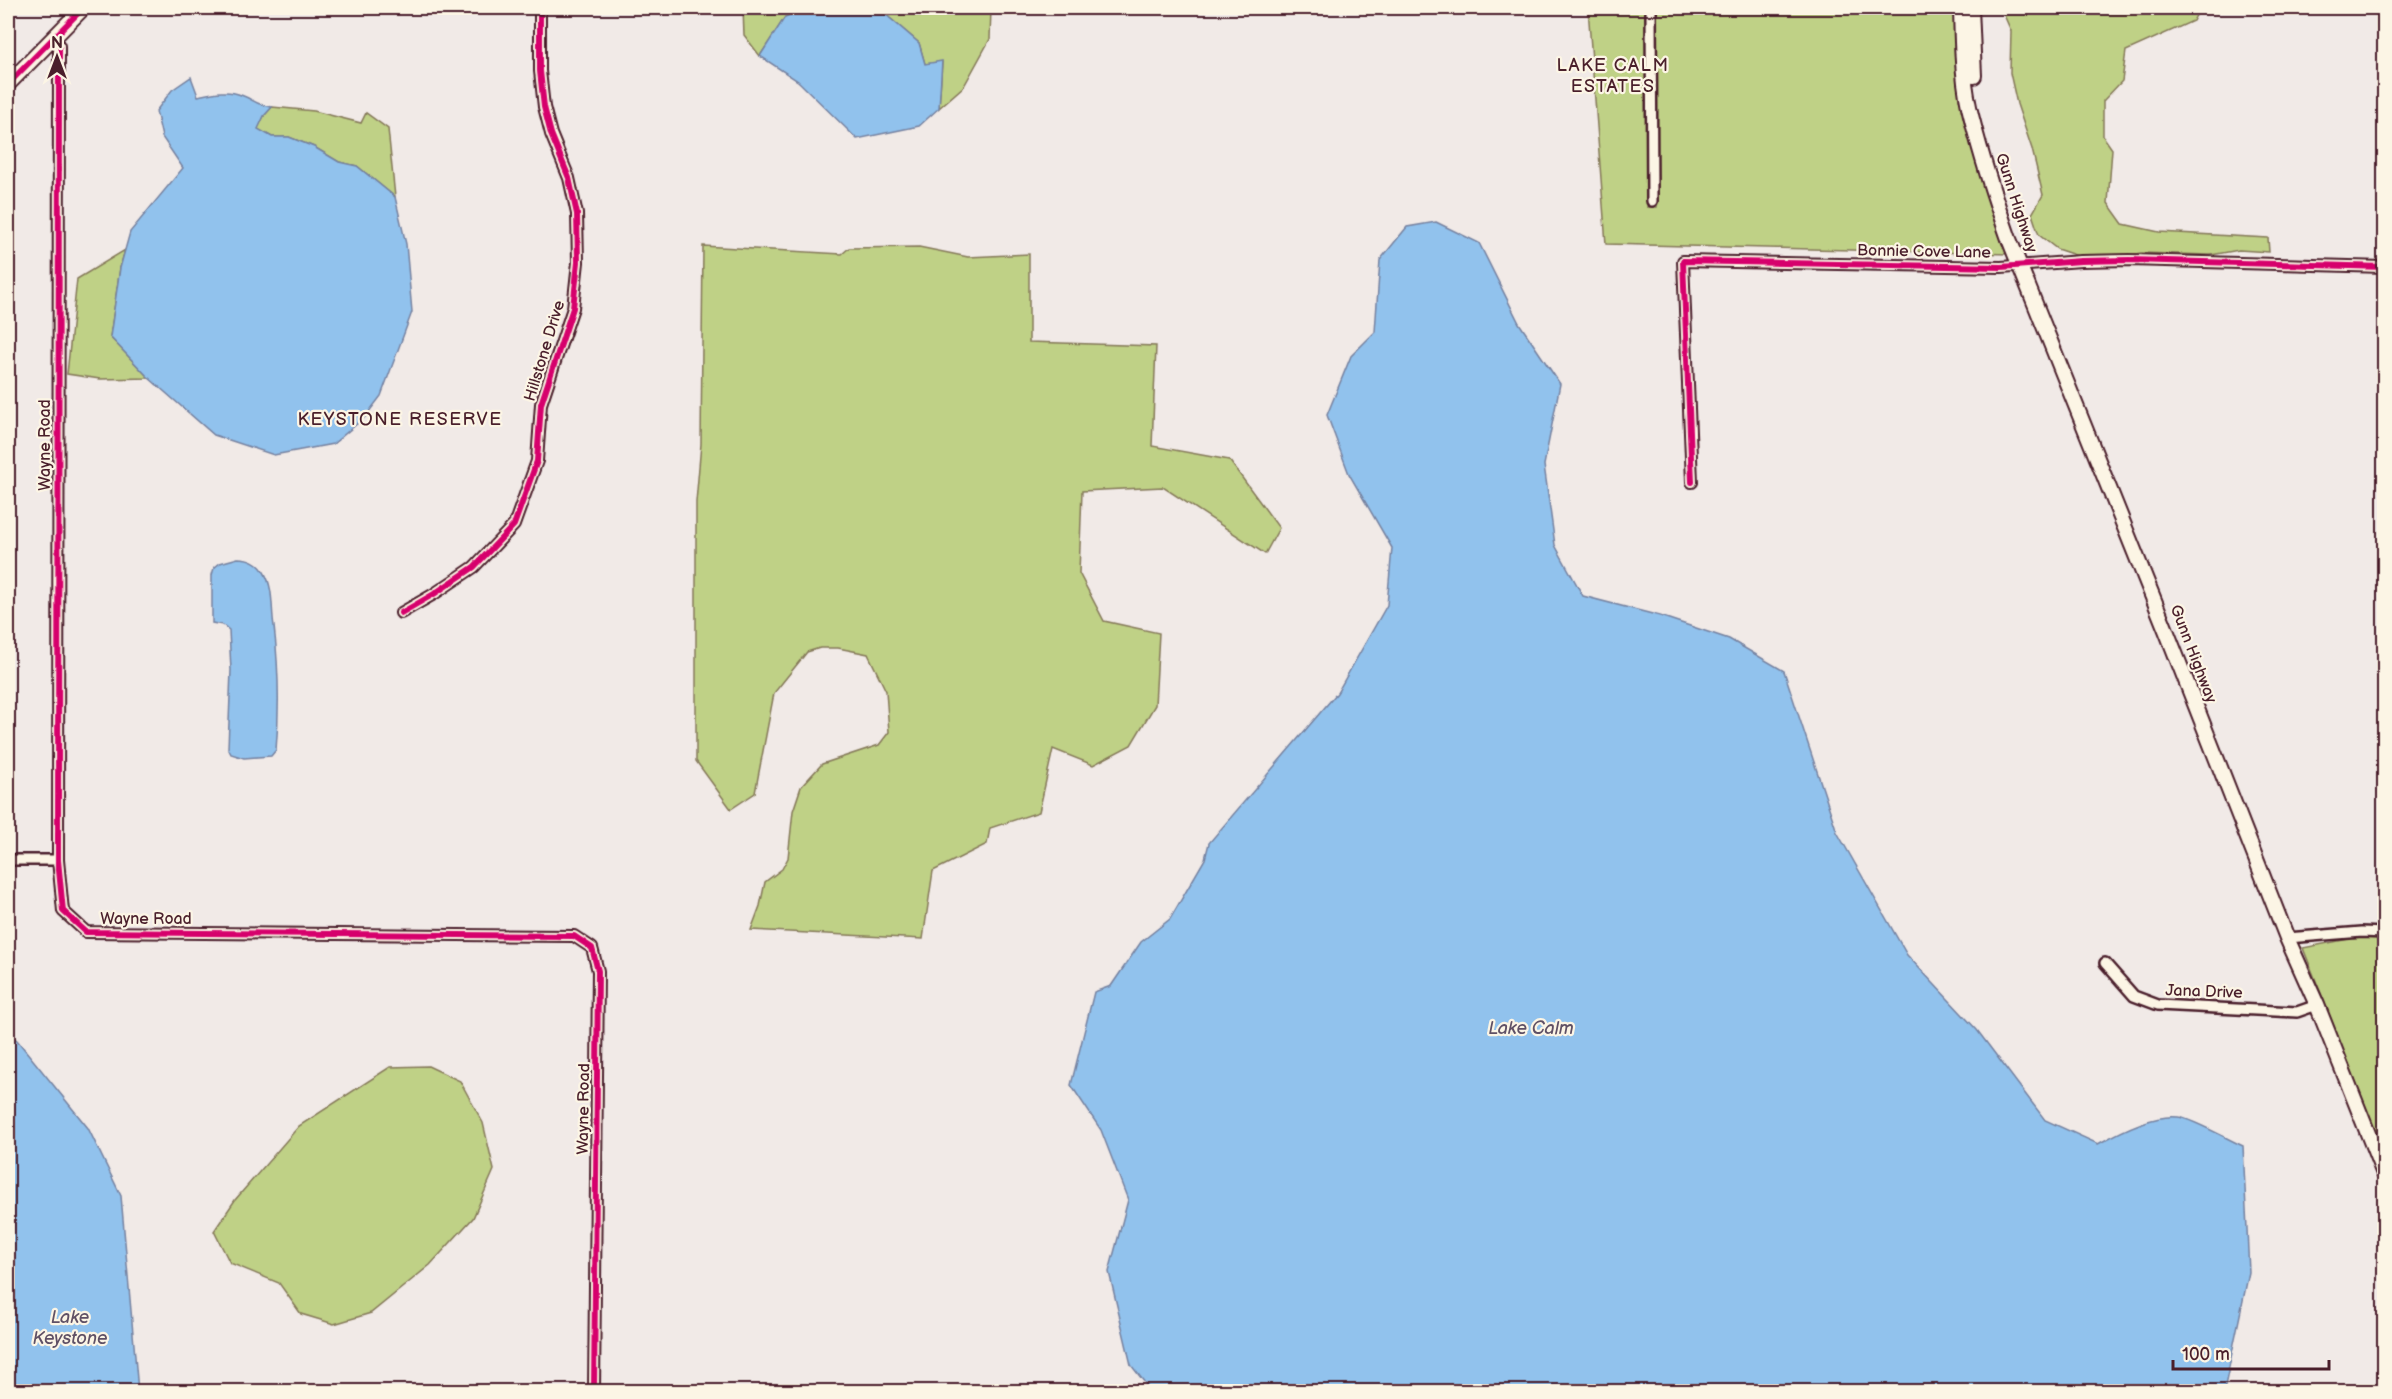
<svg xmlns="http://www.w3.org/2000/svg" width="2392" height="1399" font-family="'Balsamiq Sans',sans-serif">
<style>
.green{fill:#bfd186;stroke:#847858;stroke-width:1.5}
.water{fill:#91c2ed;stroke:#75819f;stroke-width:1.5}
.lines{fill:none;stroke-linecap:round;stroke-linejoin:round}
.street-casing{stroke:#4a1f2b;stroke-width:14}
.secondary-casing{stroke:#4a1f2b;stroke-width:18}
.street{stroke:#fcf5e5;stroke-width:9}
.secondary{stroke:#fcf5e5;stroke-width:14}
.cycleway-casing{stroke:#fcf5e5;stroke-width:10}
.cycleway{stroke:#d6006c;stroke-width:6}
.labels{text-anchor:middle;dominant-baseline:central;stroke-width:4.5;stroke-linejoin:round;paint-order:stroke}
.street-label{font-size:16px;fill:#4a1f2b;stroke:#fcf5e5}
.neighbourhood-label{font-size:18px;letter-spacing:1.5px;fill:#4a1f2b;stroke:#fcf5e5}
.water-label{font-size:18px;font-style:italic;fill:#5f5065;stroke:#fcf5e5}
</style>
<rect width="100%" height="100%" fill="#f1eae7"/>
<filter id="ink" filterUnits="userSpaceOnUse"><feTurbulence type="fractalNoise" baseFrequency=".0167" numOctaves="2"/><feDisplacementMap in="SourceGraphic" scale="12" xChannelSelector="R" yChannelSelector="G"/><feConvolveMatrix kernelMatrix="1 2 1 2 8 2 1 2 1" color-interpolation-filters="sRGB"/></filter>
<g filter="url(#ink)">
<g class="green">
<polygon points="743,8 805,8 785,17 760,56 744,35"/>
<polygon points="878,8 991,8 990,39 964,86 939,108 942,62 925,64 919,43"/>
<polygon points="1588,8 1646,8 1647,207 1657,207 1656,8 1955,8 1956,24 2009,254 1606,244"/>
<polygon points="2001,8 2200,8 2193,21 2126,51 2122,81 2103,101 2103,136 2112,149 2108,203 2123,224 2159,232 2268,238 2269,252 2239,250 2211,255 2141,253 2093,261 2057,249 2039,235 2032,214 2043,195 2032,149 2017,104 2010,73 2011,31"/>
<polygon points="272,107 314,111 361,123 366,113 388,129 395,197 357,166 339,162 314,147 289,137 272,137 257,129 264,116"/>
<polygon points="703,246 842,254 849,248 919,247 968,257 1029,254 1029,342 1156,346 1152,446 1229,460 1279,528 1265,554 1163,487 1082,491 1079,573 1104,621 1159,633 1155,705 1131,745 1093,765 1053,749 1039,812 990,828 987,844 933,871 923,939 751,930 760,906 765,882 782,869 788,858 793,811 801,787 822,764 879,745 889,732 886,691 868,654 838,648 820,648 807,652 774,693 755,793 731,809 696,761 696,502 701,444"/>
<polygon points="125,250 120,268 110,337 149,378 100,379 67,374 77,279"/>
<polygon points="2384,932 2384,1153 2303,948"/>
<polygon points="428,1066 460,1081 483,1123 494,1170 473,1218 430,1265 371,1313 334,1324 301,1314 279,1283 230,1263 214,1231 235,1200 299,1126 390,1067"/>
</g>
<g class="water">
<polygon points="805,8 878,8 919,43 925,64 942,61 939,108 919,126 857,139 798,81 760,56 785,17"/>
<path d="M191,77L198,96C212,93 227,89 241,95C255,100 255,105 272,107L264,116L258,129L272,137H289L314,147L339,162L357,166L395,197L406,244L412,312L381,396L365,417L333,444L274,455L214,435L149,378L110,337L120,268L130,232L183,168L162,137L156,111L172,90Z"/>
<path d="M1436,222L1479,243L1519,323L1560,384L1544,465L1555,545L1583,596L1660,616L1729,639L1784,671L1837,832L1907,955L1977,1030L2045,1120L2098,1144C2119,1132 2153,1114 2178,1117C2193,1119 2227,1139 2243,1146L2249,1272L2224,1391L1152,1392L1131,1365L1109,1272L1128,1200L1101,1130L1071,1085L1094,992L1111,986L1141,942L1170,919L1205,859L1209,843L1337,693L1387,605L1392,548L1349,474L1327,415L1351,356L1375,332L1380,260L1407,227Z"/>
<path d="M238,558C249,558 258,562 264,572C274,588 271,609 274,626C279,670 280,706 276,750L271,756L244,758L231,754L228,748L231,670L229,630L223,625L212,623V575L214,568L220,563Z"/>
<polygon points="8,1034 17,1040 88,1128 121,1196 138,1391 8,1391"/>
</g>
<g class="lines">
<defs>
<g id="street">
<polyline points="1651,8 1652,201"/>
<polyline points="54,37 59,46 58,860 63,911 86,932 574,936 592,948 598,971 594,1392"/>
<polyline points="1692,482 1683,261 2001,267 2081,261 2129,260 2384,267"/>
<polyline points="401,613 434,594 474,567 514,525 537,461 541,404 573,308 578,262 577,214 569,178 551,134 544,107 540,71 540,8"/>
<polyline points="8,860 58,860"/>
<polyline points="2287,938 2362,932 2384,933"/>
<polyline points="2105,963 2134,996 2158,1005 2297,1012 2317,1005"/>
</g>
<g id="secondary">
<path d="M1961,8C1962,44 1962,83 1972,119C1982,159 1995,199 2009,239L2166,630L2287,938L2317,1005L2384,1174"/>
<polyline points="1971,8 1974,76"/>
<polyline points="8,84 83,8"/>
</g>
</defs>
<use href="#street" class="street-casing"/>
<use href="#secondary" class="secondary-casing"/>
<use href="#street" class="street"/>
<use href="#secondary" class="secondary"/>
<defs>
<g id="cycleway">
<polyline points="54,37 59,46 58,860 63,911 86,932 574,936 592,948 598,971 594,1392"/>
<polyline points="8,84 83,8"/>
<polyline points="1692,482 1683,261 2001,267 2081,261 2129,260 2384,267"/>
<polyline points="401,613 434,594 474,567 514,525 537,461 541,404 573,308 578,262 577,214 569,178 551,134 544,107 540,71 540,8"/>
</g>
</defs>
<use href="#cycleway" class="cycleway-casing"/>
<use href="#cycleway" class="cycleway"/>
</g>
</g>
<g class="labels">
<g class="street-label">
<text transform="translate(2016 203) rotate(72)">Gunn Highway</text>
<text transform="translate(1924 252) rotate(1)">Bonnie Cove Lane</text>
<text transform="translate(545 351) rotate(-73)">Hillstone Drive</text>
<text transform="translate(45 445) rotate(-90)">Wayne Road</text>
<text transform="translate(2193 654) rotate(69)">Gunn Highway</text>
<text x="146" y="919">Wayne Road</text>
<text transform="translate(2204 992) rotate(2)">Jana Drive</text>
<text transform="translate(584 1109) rotate(-89)">Wayne Road</text>
</g>
<g class="neighbourhood-label">
<text x="1613" y="65">LAKE CALM<tspan x="1613" dy="21">ESTATES</tspan></text>
<text x="400" y="419">KEYSTONE RESERVE</text>
</g>
<g class="water-label">
<text x="1531" y="1028">Lake Calm</text>
<text x="70" y="1317">Lake<tspan x="70" dy="21">Keystone</tspan></text>
</g>
</g>
<rect width="2392" height="1399" fill="none" stroke="#fcf5e5" stroke-width="30"/>
<rect x="15" y="15" width="2362" height="1369" fill="none" stroke="#4a1f2b" stroke-width="2" filter="url(#ink)"/>
<g transform="translate(57 57)" stroke="#fcf5e5" stroke-width="4.5" paint-order="stroke">
<path d="M0-4.5L10 22L0 15L-10 22Z" fill="#4a1f2b"/>
<text y="-9" font-size="16" font-weight="bold" text-anchor="middle" fill="#4a1f2b">N</text>
</g>
<path d="M2173 1360v9h156v-9" fill="none" stroke="#4a1f2b" stroke-width="3"/>
<text x="2182" y="1360" font-size="18" fill="#4a1f2b" stroke="#fcf5e5" stroke-width="4.5" paint-order="stroke">100 m</text>
</svg>
